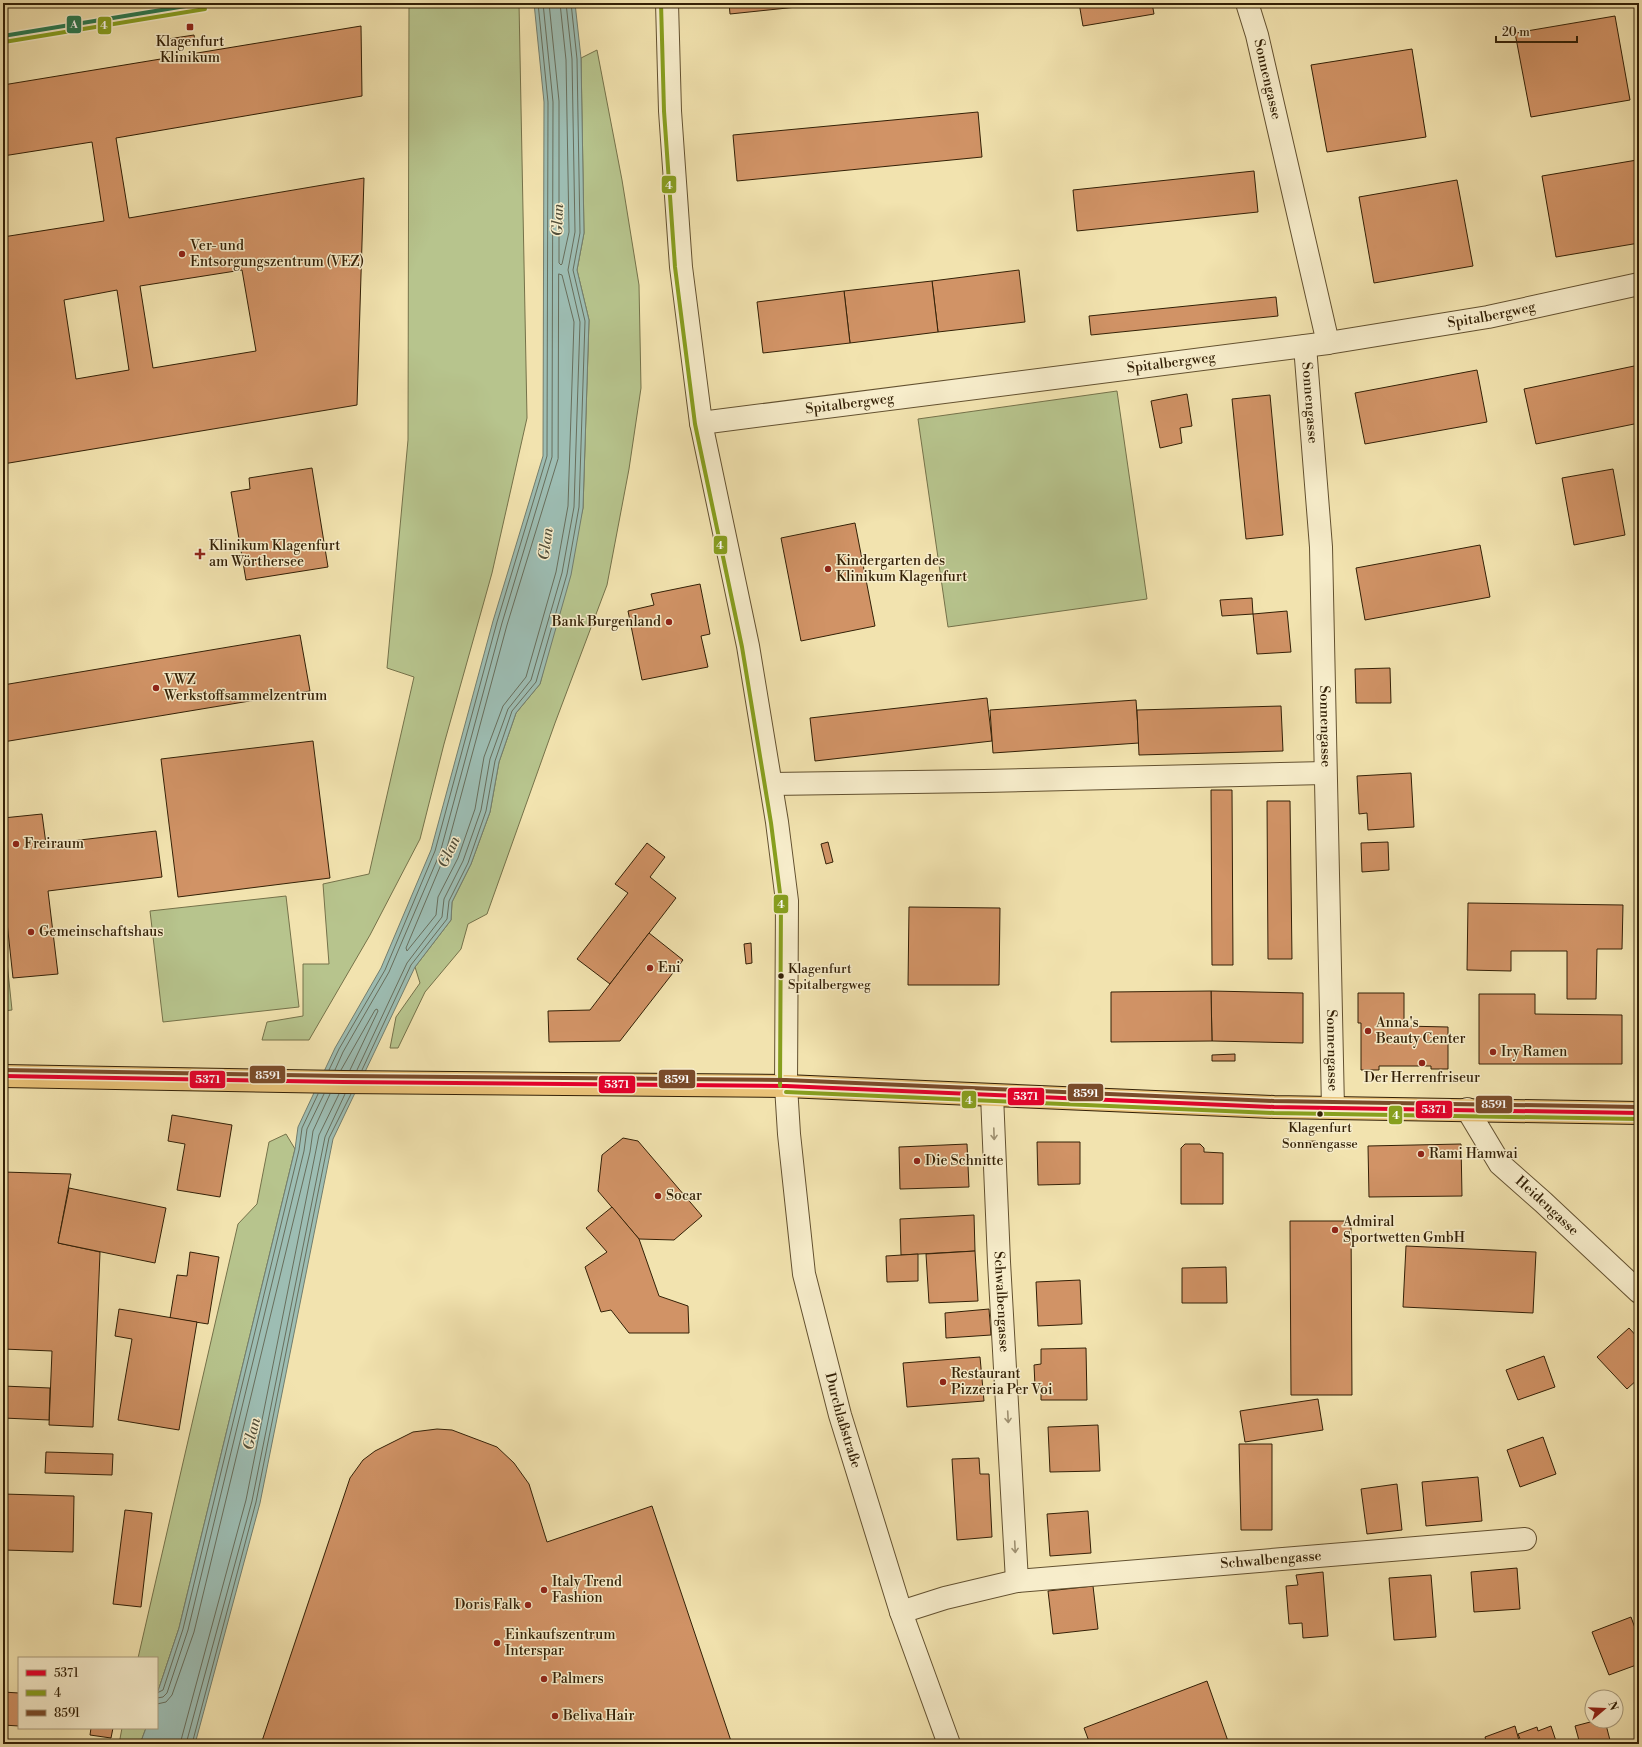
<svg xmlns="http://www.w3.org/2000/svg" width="1642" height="1747" font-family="'Libre Bodoni',serif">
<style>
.green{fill:#b7c48d;stroke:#75724a}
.water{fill:#9dbdb3;stroke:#737e6e}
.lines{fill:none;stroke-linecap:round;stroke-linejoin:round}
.shore{stroke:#686e5c;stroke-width:1}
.building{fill:#d19366;stroke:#332006;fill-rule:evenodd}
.minor-casing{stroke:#635130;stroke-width:24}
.major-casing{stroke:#332006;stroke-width:24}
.minor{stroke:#f7edcb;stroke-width:22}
.major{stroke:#e9c278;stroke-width:22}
.bus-1-casing{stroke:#f7edcb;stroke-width:7}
.bus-2-casing{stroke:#f7edcb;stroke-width:7}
.bus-3-casing{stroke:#f7edcb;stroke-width:7}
.bus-4-casing{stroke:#f7edcb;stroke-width:7}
.bus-1{stroke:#e4002b;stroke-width:4}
.bus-2{stroke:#879f1e;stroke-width:4}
.bus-3{stroke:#7a4b2a;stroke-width:4}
.bus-4{stroke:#267850;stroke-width:4}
.oneway{stroke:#9f9172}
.poi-dot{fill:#8f2418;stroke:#f7edcb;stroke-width:1.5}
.bus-dot{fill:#332006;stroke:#f7edcb;stroke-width:1.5}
.labels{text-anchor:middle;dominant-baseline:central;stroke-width:3;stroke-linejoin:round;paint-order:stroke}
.bus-label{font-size:13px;fill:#332006;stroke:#f7edcb;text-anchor:start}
.poi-label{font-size:14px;fill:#332006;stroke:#f7edcb;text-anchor:start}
.street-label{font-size:14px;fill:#332006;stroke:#f7edcb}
.water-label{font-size:15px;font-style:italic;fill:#534f3a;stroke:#f7edcb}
.line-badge{stroke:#f7edcb;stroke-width:1.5}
.badge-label{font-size:11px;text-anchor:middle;font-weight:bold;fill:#fff}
</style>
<rect width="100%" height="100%" fill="#f2e3af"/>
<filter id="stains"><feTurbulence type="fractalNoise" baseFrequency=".005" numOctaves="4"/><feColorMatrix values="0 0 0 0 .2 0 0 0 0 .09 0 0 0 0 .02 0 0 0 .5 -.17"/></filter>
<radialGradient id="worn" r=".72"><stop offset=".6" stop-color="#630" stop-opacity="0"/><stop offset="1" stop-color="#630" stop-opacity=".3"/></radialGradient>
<g class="green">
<polygon points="409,3 519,3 527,418 492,573 444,744 420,839 370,935 309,1040 262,1040 267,1022 303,1016 303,964 329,964 323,884 369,874 414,677 387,668 408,440"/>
<polygon points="597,50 622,180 639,285 641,388 629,469 607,585 555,723 487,914 468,924 461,949 425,992 398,1048 390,1048 396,1017 420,983 415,967 451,920 452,902 471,864 490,812 499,762 516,713 540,684 583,508 589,320 577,270 584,233 581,58"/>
<polygon points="1117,391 1147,599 948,627 918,419"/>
<polygon points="286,896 299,1007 163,1022 150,911"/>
<polygon points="3,943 5,943 12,1010 3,1011"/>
<polygon points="286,1134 295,1149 179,1628 157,1694 157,1658 138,1658 238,1224 257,1204 269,1142"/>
<polygon points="122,1728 146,1728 140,1744 119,1744"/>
</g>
<polygon class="water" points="534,3 575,3 581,58 584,233 577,270 589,320 583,508 571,575 540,684 516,713 499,762 490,812 471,864 452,902 451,920 415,967 333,1139 260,1503 195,1744 140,1744 146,1728 157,1728 157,1694 179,1628 295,1149 298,1127 335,1048 381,968 431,850 493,621 543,456 544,102"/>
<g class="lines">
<g class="shore">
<polyline points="549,3 559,101 559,263 561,265 562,264 569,232 566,60 560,3"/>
<polygon points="559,274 562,275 574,322 568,506 556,572 526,677 503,706 484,757 475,809 458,858 438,897 436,915 407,951 406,948 445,855 507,625 558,459"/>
<polyline points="329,1070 339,1049 385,970 435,851 497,622 547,456 548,102 538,3"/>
<polyline points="335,1070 343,1052 389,972 440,853 502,623 552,457 553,102 543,3"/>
<polyline points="341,1070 375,1010 377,1009 378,1011 350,1070"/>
<polyline points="357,1070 407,963 442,917 444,899 463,861 481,810 490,759 508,709 531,680 562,573 574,507 580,322 568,270 575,232 572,59 566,3"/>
<polyline points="362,1070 411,965 447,919 449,901 468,863 486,811 495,761 512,711 536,682 567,574 579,507 585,321 573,270 580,233 577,59 571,3"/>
<polyline points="157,1693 163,1690 183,1629 299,1150 302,1128 318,1094"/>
<polyline points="157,1698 163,1697 167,1693 188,1630 304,1151 307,1129 324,1094"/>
<polyline points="157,1704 166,1702 172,1695 194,1632 310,1152 313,1131 330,1094"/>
<polyline points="180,1744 246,1500 319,1135 339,1094"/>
<polyline points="186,1744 252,1501 325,1137 345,1094"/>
<polyline points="192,1744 256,1502 329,1138 351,1094"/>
</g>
</g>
<g class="building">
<polygon points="729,3 835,3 730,14"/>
<polygon points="1079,3 1152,3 1154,14 1083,26"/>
<polygon points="1280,3 1307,3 1295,6 1294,3 1281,7"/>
<polygon points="1615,16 1630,100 1531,117 1515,33"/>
<path d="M361,26L362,96L116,138L129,218L364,178L357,405L3,464V237L104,221L92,142L3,156V85ZM242,270L256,351L153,368L140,286ZM117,290L129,370L76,379L64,300Z"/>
<polygon points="194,35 195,41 169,46 168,39"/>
<polygon points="1412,49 1426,137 1327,152 1311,65"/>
<polygon points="978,112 982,157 737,181 733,135"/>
<polygon points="1637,160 1639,171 1639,243 1556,257 1542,176"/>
<polygon points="1254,171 1258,212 1077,231 1073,190"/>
<polygon points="1457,180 1473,266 1374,283 1359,197"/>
<polygon points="1019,270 1025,322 938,332 932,281"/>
<polygon points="932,281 938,332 850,343 844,291"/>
<polygon points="844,291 850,343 763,353 757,302"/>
<polygon points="1276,297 1278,316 1091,335 1089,316"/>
<polygon points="1639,365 1639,423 1536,444 1524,389"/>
<polygon points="1477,370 1487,422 1365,444 1355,393"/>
<polygon points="1187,394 1192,426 1180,428 1182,443 1160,448 1151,401"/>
<polygon points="1270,395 1283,535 1246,539 1232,399"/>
<polygon points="312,468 328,567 246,580 231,492 250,489 249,478"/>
<polygon points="1613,469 1625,535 1574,545 1562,478"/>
<polygon points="855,523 875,626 801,641 781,538"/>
<polygon points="1480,545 1490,597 1365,620 1356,568"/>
<polygon points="700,584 710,634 701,636 708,667 642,680 628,611 654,605 651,594"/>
<polygon points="1252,598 1253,614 1222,616 1220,600"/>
<polygon points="1287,611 1291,652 1257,654 1253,614"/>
<polygon points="300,635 310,691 3,742 3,685"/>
<polygon points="1390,668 1391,703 1356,703 1355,669"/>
<polygon points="987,698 992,741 815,761 810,718"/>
<polygon points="1136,700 1139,743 993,753 990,710"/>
<polygon points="1281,706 1283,751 1139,755 1137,710"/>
<polygon points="313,741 330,878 178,897 161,759"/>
<polygon points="1411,773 1414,827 1368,830 1367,813 1359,814 1357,776"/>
<polygon points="1211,790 1232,790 1233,965 1212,965"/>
<polygon points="1267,801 1290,801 1292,959 1268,959"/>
<polygon points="42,814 46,844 156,831 162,877 48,891 58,974 13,978 3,885 3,818"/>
<polygon points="828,842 833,862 826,864 821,844"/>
<polygon points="1388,842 1389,870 1362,872 1361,843"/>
<polygon points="647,843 665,857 650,877 676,898 610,984 577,959 628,893 615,884"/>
<polygon points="1468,903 1623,905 1622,949 1597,949 1596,999 1567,999 1567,951 1511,951 1511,971 1467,970"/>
<polygon points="909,907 1000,908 999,985 908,985"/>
<polygon points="649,933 683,960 620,1041 549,1042 548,1011 590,1010"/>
<polygon points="751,943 752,963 746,964 744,944"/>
<polygon points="1211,991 1303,993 1303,1043 1212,1041"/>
<polygon points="1211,991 1212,1041 1111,1042 1111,992"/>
<polygon points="1358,993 1404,993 1404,1026 1448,1027 1448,1069 1431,1069 1431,1066 1379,1066 1379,1070 1361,1070 1361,1023 1358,1023"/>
<polygon points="1479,994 1535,994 1535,1014 1622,1015 1622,1064 1479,1064"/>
<polygon points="1235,1054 1235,1061 1212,1061 1212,1055"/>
<polygon points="172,1115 232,1125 220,1197 177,1190 185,1144 168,1141"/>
<polygon points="623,1138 638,1141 702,1216 674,1240 639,1239 598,1191 602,1155"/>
<polygon points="1316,1141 1316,1147 1293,1148 1293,1142"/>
<polygon points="1037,1142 1080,1142 1080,1184 1038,1185"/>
<polygon points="967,1144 969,1187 900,1189 899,1147"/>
<polygon points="1185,1144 1200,1144 1204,1148 1204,1152 1223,1153 1223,1204 1181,1204 1181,1148"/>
<polygon points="1461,1144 1462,1196 1369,1197 1368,1146"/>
<polygon points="3,1172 71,1174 58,1243 100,1252 93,1427 49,1425 52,1351 3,1349"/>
<polygon points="69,1188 166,1208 155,1263 58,1243"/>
<polygon points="612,1207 639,1239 659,1296 688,1306 689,1333 629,1333 611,1310 601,1312 585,1267 607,1252 586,1228"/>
<polygon points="974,1215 975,1251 901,1255 900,1219"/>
<polygon points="1290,1221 1351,1221 1352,1395 1291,1395"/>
<polygon points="1406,1246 1536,1252 1533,1313 1403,1307"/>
<polygon points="975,1251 978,1301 929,1303 926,1254"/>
<polygon points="190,1252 219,1257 208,1324 170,1318 177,1275 187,1276"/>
<polygon points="918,1254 918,1281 887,1282 886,1256"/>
<polygon points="1226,1267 1227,1303 1182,1303 1182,1268"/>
<polygon points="1080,1280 1082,1324 1038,1326 1036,1282"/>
<polygon points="119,1309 197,1322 179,1430 118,1420 132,1339 115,1336"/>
<polygon points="989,1309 991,1335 946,1338 945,1313"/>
<polygon points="1629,1328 1639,1339 1639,1378 1627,1389 1597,1357"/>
<polygon points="1086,1348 1087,1400 1041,1400 1041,1386 1035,1386 1034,1365 1041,1364 1041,1349"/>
<polygon points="1544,1356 1555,1387 1518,1400 1506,1370"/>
<polygon points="980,1357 984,1401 907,1407 903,1363"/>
<polygon points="3,1386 50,1388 49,1420 3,1418"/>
<polygon points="1318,1399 1323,1430 1245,1442 1240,1411"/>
<polygon points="1098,1425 1100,1471 1050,1472 1048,1427"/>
<polygon points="437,1429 452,1430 497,1447 514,1463 529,1484 547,1542 652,1506 732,1744 261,1744 350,1478 363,1460 375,1451 413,1432"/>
<polygon points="1543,1437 1556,1474 1520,1487 1507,1450"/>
<polygon points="1239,1444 1272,1444 1272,1530 1241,1530"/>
<polygon points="46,1452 113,1454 112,1475 45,1473"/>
<polygon points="979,1458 980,1474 989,1474 992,1537 957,1540 952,1459"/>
<polygon points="1478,1477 1482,1521 1426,1526 1422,1482"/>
<polygon points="1397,1484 1402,1530 1367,1534 1361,1489"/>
<polygon points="3,1494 74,1496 73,1552 3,1550"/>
<polygon points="125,1510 152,1513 141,1607 113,1604"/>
<polygon points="1088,1511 1091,1553 1050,1556 1047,1514"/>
<polygon points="1517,1568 1520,1609 1474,1612 1471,1572"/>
<polygon points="1323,1572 1328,1636 1303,1638 1302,1623 1289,1624 1286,1586 1298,1585 1296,1575"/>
<polygon points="1431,1575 1436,1637 1394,1640 1389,1578"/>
<polygon points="1093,1586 1098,1629 1053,1634 1048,1591"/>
<polygon points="1631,1617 1639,1639 1639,1664 1609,1675 1592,1632"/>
<polygon points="1207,1681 1229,1744 1090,1744 1084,1728"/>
<polygon points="3,1692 19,1693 19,1726 3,1725"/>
<polygon points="1594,1721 1605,1721 1611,1744 1580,1744 1575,1726"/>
<polygon points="1515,1726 1520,1744 1487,1744 1485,1737"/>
<polygon points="1551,1726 1557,1744 1522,1744 1518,1734 1537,1727 1538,1731"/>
<polygon points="91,1728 113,1728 111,1738 90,1735"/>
</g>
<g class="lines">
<defs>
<g id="minor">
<path id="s1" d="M667,3L670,111L681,267L701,423L748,646L777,822L787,901L786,1086L789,1134L804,1274L840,1415L901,1612L949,1744"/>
<path id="s2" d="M1247,3L1257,35L1328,343"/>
<path id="s3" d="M1305,346L1321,547L1333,1108"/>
<path id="s4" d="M701,423L1328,343L1488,317L1639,284"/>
<polyline points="771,784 984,781 1325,773"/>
<path id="s5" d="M992,1095L999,1262L1017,1581"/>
<path id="s6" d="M1467,1109L1500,1164L1543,1202L1639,1292"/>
<path id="s7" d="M901,1612L945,1598L1017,1581L1525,1539"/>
</g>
<polyline id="major" points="3,1076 343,1082 786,1086 1274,1107 1639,1113"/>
</defs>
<use href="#minor" class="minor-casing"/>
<use href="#major" class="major-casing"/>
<use href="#minor" class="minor"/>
<use href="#major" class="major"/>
<defs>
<polyline id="bus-1" points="3,1076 343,1082 786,1086 1274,1107 1639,1113"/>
<g id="bus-2">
<polyline points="661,3 664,111 675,267 695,424 742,647 771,823 781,901 780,1086"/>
<polyline points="4,42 205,9"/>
<polyline points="786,1092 1274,1113 1639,1119"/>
</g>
<polyline id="bus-3" points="3,1070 343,1076 786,1080 1274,1101 1639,1107"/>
<polyline id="bus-4" points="3,36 204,3"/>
</defs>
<use href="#bus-1" class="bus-1-casing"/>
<use href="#bus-2" class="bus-2-casing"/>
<use href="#bus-3" class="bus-3-casing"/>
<use href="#bus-4" class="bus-4-casing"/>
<use href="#bus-1" class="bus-1"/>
<use href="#bus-2" class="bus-2"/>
<use href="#bus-3" class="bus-3"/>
<use href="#bus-4" class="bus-4"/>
</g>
<defs><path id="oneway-shaft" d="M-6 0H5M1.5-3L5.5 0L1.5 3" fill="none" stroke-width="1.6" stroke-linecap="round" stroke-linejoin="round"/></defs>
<g class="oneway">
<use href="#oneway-shaft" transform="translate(994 1134) rotate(88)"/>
<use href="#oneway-shaft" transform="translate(1008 1417) rotate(87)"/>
<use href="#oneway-shaft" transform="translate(1015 1547) rotate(87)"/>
</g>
<g class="poi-dot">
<rect x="186" y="23" width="8" height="8" rx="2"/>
<circle cx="182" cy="254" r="4"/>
<path d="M198 548h4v4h4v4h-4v4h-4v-4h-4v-4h4z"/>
<circle cx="828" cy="569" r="4"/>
<circle cx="669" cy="622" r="4"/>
<circle cx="156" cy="688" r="4"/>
<circle cx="16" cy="844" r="4"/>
<circle cx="31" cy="932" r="4"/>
<circle cx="650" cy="968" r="4"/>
<circle cx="1368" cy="1031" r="4"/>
<circle cx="1493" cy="1052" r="4"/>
<circle cx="1422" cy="1063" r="4"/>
<circle cx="1421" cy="1154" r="4"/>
<circle cx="917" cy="1161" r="4"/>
<circle cx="658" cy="1196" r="4"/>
<circle cx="1335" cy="1230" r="4"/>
<circle cx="943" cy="1382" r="4"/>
<circle cx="544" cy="1590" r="4"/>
<circle cx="528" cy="1605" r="4"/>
<circle cx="497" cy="1643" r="4"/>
<circle cx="544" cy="1679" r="4"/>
<circle cx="555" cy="1716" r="4"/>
</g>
<g class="bus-dot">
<circle cx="781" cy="976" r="3.5"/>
<circle cx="1320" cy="1114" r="3.5"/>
</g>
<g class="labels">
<g class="bus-label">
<text x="788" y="969">Klagenfurt<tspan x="788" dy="16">Spitalbergweg</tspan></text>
<text x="1320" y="1128" text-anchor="middle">Klagenfurt<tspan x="1320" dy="16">Sonnengasse</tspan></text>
</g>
<g class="poi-label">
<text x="190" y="42" text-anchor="middle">Klagenfurt<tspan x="190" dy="16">Klinikum</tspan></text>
<text x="190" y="246">Ver- und<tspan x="190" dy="16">Entsorgungszentrum (VEZ)</tspan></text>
<text x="209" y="546">Klinikum Klagenfurt<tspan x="209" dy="16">am Wörthersee</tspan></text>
<text x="836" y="561">Kindergarten des<tspan x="836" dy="16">Klinikum Klagenfurt</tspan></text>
<text x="661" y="622" text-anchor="end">Bank Burgenland</text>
<text x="164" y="680">VWZ<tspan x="164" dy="16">Werkstoffsammelzentrum</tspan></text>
<text x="24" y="844">Freiraum</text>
<text x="39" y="932">Gemeinschaftshaus</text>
<text x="658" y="968">Eni</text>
<text x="1376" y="1023">Anna's<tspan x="1376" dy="16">Beauty Center</tspan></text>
<text x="1501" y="1052">Iry Ramen</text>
<text x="1422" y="1078" text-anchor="middle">Der Herrenfriseur</text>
<text x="1429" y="1154">Rami Hamwai</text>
<text x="925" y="1161">Die Schnitte</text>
<text x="666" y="1196">Socar</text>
<text x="1343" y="1222">Admiral<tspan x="1343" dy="16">Sportwetten GmbH</tspan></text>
<text x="951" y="1374">Restaurant<tspan x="951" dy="16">Pizzeria Per Voi</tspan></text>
<text x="552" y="1582">Italy Trend<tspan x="552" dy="16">Fashion</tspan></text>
<text x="520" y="1605" text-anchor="end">Doris Falk</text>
<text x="505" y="1635">Einkaufszentrum<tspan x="505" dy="16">Interspar</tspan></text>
<text x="552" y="1679">Palmers</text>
<text x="563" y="1716">Beliva Hair</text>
</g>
<g class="street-label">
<text stroke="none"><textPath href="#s2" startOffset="79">Sonnengasse</textPath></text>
<text stroke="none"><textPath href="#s4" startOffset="798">Spitalbergweg</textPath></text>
<text stroke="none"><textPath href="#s4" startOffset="474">Spitalbergweg</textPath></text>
<text stroke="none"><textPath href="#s3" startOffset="57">Sonnengasse</textPath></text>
<text stroke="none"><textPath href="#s4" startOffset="150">Spitalbergweg</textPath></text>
<text stroke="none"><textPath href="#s3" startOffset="381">Sonnengasse</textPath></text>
<text stroke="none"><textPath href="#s3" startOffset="705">Sonnengasse</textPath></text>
<text stroke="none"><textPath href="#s6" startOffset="127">Heidengasse</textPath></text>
<text stroke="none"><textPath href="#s5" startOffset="207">Schwalbengasse</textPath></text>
<text stroke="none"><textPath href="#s1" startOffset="1433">Durchlaßstraße</textPath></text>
<text stroke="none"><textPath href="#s7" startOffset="375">Schwalbengasse</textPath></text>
</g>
<g class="water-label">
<text transform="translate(558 220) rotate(-88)">Glan</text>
<text transform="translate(546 544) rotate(-82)">Glan</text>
<text transform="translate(449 852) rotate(-65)">Glan</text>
<text transform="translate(252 1434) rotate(-76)">Glan</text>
</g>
</g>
<g class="line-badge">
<rect x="66" y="15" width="16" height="19" rx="4" fill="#267850"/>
<rect x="97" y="16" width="15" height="19" rx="4" fill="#879f1e"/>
<rect x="661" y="175" width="16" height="19" rx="4" fill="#879f1e"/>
<rect x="713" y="535" width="15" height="20" rx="4" fill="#879f1e"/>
<rect x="773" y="894" width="16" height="20" rx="4" fill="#879f1e"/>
<rect x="249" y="1065" width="37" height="19" rx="4" fill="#7a4b2a"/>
<rect x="658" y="1069" width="38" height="20" rx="4" fill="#7a4b2a"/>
<rect x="189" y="1070" width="37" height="19" rx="4" fill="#e4002b"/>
<rect x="598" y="1075" width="38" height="19" rx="4" fill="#e4002b"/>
<rect x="1067" y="1083" width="37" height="19" rx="4" fill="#7a4b2a"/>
<rect x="1007" y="1087" width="38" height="19" rx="4" fill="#e4002b"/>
<rect x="961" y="1090" width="16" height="19" rx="4" fill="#879f1e"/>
<rect x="1475" y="1095" width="38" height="19" rx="4" fill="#7a4b2a"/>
<rect x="1415" y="1100" width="38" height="19" rx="4" fill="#e4002b"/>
<rect x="1388" y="1105" width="15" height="20" rx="4" fill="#879f1e"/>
</g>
<g class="badge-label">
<text x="74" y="28">A</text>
<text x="104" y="29">4</text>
<text x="669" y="189">4</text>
<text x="720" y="549">4</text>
<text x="781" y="908">4</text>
<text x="268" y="1079">8591</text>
<text x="677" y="1083">8591</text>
<text x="208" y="1083">5371</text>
<text x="617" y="1088">5371</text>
<text x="1086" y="1097">8591</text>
<text x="1026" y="1100">5371</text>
<text x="969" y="1104">4</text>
<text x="1494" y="1108">8591</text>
<text x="1434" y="1113">5371</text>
<text x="1396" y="1119">4</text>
</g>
<rect width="1642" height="1747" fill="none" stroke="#f2e3af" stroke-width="16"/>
<rect x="4" y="4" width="1634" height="1739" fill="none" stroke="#332006" stroke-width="2"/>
<rect x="8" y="8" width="1626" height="1731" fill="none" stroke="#332006"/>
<rect x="18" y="1657" width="140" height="72" fill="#f7edcb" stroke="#a99b7c"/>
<rect x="26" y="1670" width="20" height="6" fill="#e4002b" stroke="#a99b7c"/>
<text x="54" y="1677" font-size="12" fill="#332006">5371</text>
<rect x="26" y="1690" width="20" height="6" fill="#879f1e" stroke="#a99b7c"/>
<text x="54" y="1697" font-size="12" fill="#332006">4</text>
<rect x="26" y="1710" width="20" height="6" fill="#7a4b2a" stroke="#a99b7c"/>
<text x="54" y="1717" font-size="12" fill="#332006">8591</text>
<g transform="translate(1604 1709) rotate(71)"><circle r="19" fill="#f7edcb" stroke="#a99b7c"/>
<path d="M0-3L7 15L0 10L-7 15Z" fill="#8f2418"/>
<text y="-6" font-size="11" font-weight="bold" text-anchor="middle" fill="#332006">N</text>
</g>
<path d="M1496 36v6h81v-6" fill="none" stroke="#332006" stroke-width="2"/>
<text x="1502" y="36" font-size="12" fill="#332006" stroke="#f7edcb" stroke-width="3" paint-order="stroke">20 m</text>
<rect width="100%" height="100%" filter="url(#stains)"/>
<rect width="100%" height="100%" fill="url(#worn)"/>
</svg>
